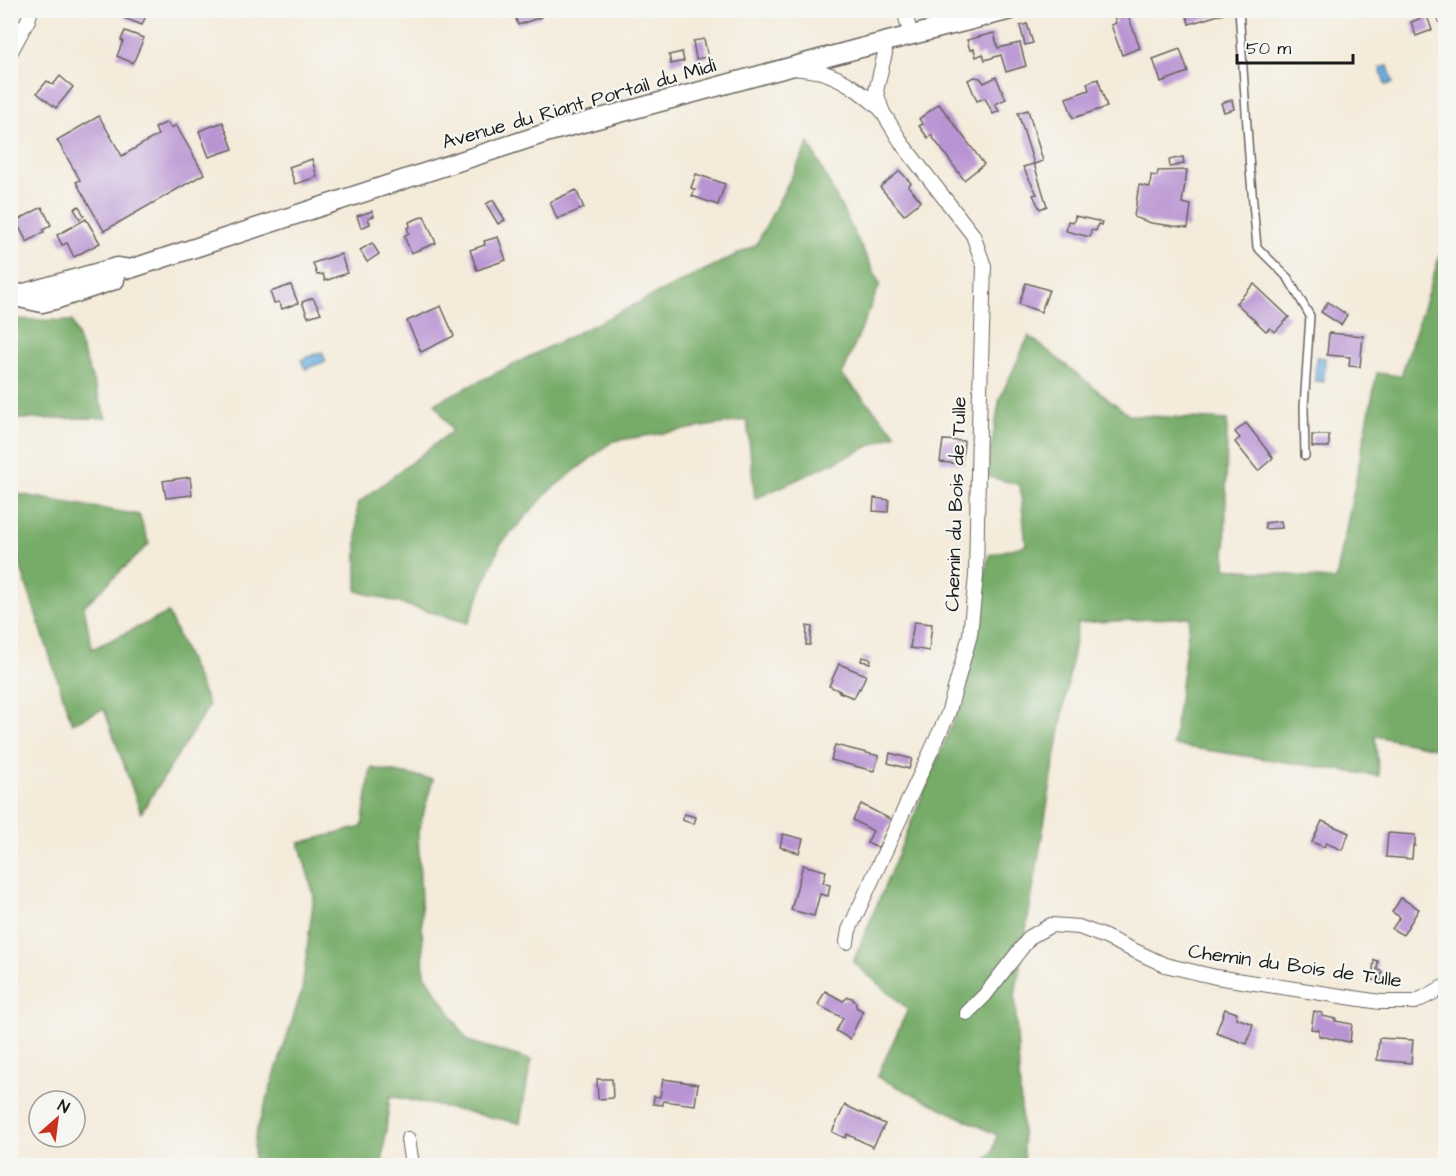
<svg xmlns="http://www.w3.org/2000/svg" width="1456" height="1176" font-family="'Architects Daughter',sans-serif">
<style>
.forest{fill:#76ac68;stroke:#496442;stroke-width:1.5}
.water{fill:#6baee0;stroke:#44657e;stroke-width:1.5}
.building{fill:#b994d3}
.lines{fill:none;stroke-linecap:round;stroke-linejoin:round}
.lane-casing{stroke:#68645e;stroke-width:10}
.street-casing{stroke:#68645e;stroke-width:16}
.secondary-casing{stroke:#68645e;stroke-width:21}
.lane{stroke:#fff;stroke-width:7}
.street{stroke:#fff;stroke-width:14}
.secondary{stroke:#fff;stroke-width:18}
.labels{text-anchor:middle;dominant-baseline:central;stroke-width:4.5;stroke-linejoin:round;paint-order:stroke}
.street-label{font-size:20px;fill:#1c1c1c;stroke:#f6f6f2}
</style>
<rect width="100%" height="100%" fill="#f6f6f2"/>
<filter id="ink" filterUnits="userSpaceOnUse"><feTurbulence type="fractalNoise" baseFrequency=".0167" numOctaves="2"/><feDisplacementMap in="SourceGraphic" scale="12" xChannelSelector="R" yChannelSelector="G"/><feConvolveMatrix kernelMatrix="1 2 1 2 8 2 1 2 1" color-interpolation-filters="sRGB"/></filter>
<filter id="wash" filterUnits="userSpaceOnUse"><feTurbulence type="fractalNoise" baseFrequency=".008" numOctaves="4" result="noise"/><feDisplacementMap in="SourceGraphic" scale="24" xChannelSelector="R" yChannelSelector="G"/><feGaussianBlur stdDeviation="1.35" result="paint"/><feColorMatrix in="noise" values="0 0 0 0 0 0 0 0 0 0 0 0 0 0 0 0 0 1.4 0 .05"/><feComposite in="paint" operator="in"/></filter>
<g filter="url(#wash)">
<rect width="100%" height="100%" fill="#f4ebda"/>
<g class="forest">
<polygon points="809,143 880,284 842,375 896,434 755,499 747,420 613,441 550,490 500,545 468,623 357,591 357,504 452,431 435,403 756,245"/>
<polygon points="1445,240 1445,750 1375,736 1379,776 1173,745 1190,617 1078,623 1015,996 1024,1165 982,1165 993,1151 997,1135 877,1077 908,1009 853,962 960,705 989,555 1026,545 1020,485 986,476 1000,398 1029,336 1129,415 1227,420 1225,568 1336,580 1377,373 1401,376"/>
<polygon points="10,319 72,321 106,418 15,419 10,413"/>
<polygon points="11,493 139,515 149,544 84,606 92,649 168,613 209,706 141,813 104,709 72,723 11,538"/>
<polygon points="371,768 433,779 418,832 424,973 468,1041 531,1060 520,1123 390,1096 382,1165 253,1165 255,1136 302,990 314,895 299,843 362,827"/>
</g>
<g class="water">
<polygon points="1388,66 1393,83 1385,85 1380,68"/>
<polygon points="322,352 326,361 305,369 301,360"/>
<polygon points="1316,357 1325,358 1324,382 1315,381"/>
</g>
<g id="blocks">
<g class="building">
<polygon points="127,10 148,10 142,25 124,18"/>
<polygon points="513,10 539,10 541,17 518,25"/>
<polygon points="1120,10 1126,10 1140,48 1122,55 1111,25 1116,23 1113,13"/>
<polygon points="1185,10 1224,10 1225,13 1189,24"/>
<polygon points="1365,10 1382,10 1383,11 1367,16"/>
<polygon points="1427,16 1432,30 1416,36 1411,22"/>
<polygon points="1027,24 1033,43 1025,45 1020,26"/>
<polygon points="125,31 144,38 133,63 117,56 123,41 121,40"/>
<polygon points="994,33 998,48 1020,43 1026,66 1006,72 1001,55 985,60 983,54 976,57 974,49 970,50 967,40"/>
<polygon points="704,39 708,57 696,59 693,41"/>
<polygon points="1180,49 1188,72 1161,82 1153,59"/>
<polygon points="682,52 684,61 671,64 669,55"/>
<polygon points="60,76 73,87 56,108 37,93 47,81 53,85"/>
<polygon points="975,77 980,78 984,83 996,77 1006,99 995,104 999,111 993,114 985,98 977,101 968,80"/>
<polygon points="1098,79 1107,107 1073,118 1066,98 1089,90 1087,83"/>
<polygon points="1232,100 1234,109 1224,112 1221,103"/>
<polygon points="939,104 984,164 964,180 931,135 928,138 919,126 923,124 919,119"/>
<polygon points="1028,110 1043,161 1034,164 1018,113"/>
<polygon points="99,116 122,156 158,135 155,128 167,122 171,128 176,125 204,174 104,231 76,182 80,180 57,140"/>
<polygon points="223,122 233,149 209,157 199,131"/>
<polygon points="1183,157 1184,164 1170,167 1169,160"/>
<polygon points="312,159 317,177 295,184 289,167"/>
<polygon points="1034,164 1047,206 1040,209 1033,195 1037,194 1023,167"/>
<polygon points="1187,170 1182,203 1191,205 1188,228 1151,223 1134,217 1139,185 1150,187 1151,175 1157,176 1158,171"/>
<polygon points="900,171 911,183 908,186 921,201 904,215 880,187"/>
<polygon points="696,174 725,184 718,205 692,196 695,190 691,188"/>
<polygon points="576,190 584,208 557,219 550,202"/>
<polygon points="493,200 505,220 498,224 486,204"/>
<polygon points="79,206 84,216 80,219 74,209"/>
<polygon points="42,207 51,225 43,230 44,232 27,242 16,221"/>
<polygon points="372,211 374,216 368,218 370,224 361,228 357,216"/>
<polygon points="424,216 436,243 411,253 404,236 409,233 407,228 410,226 409,222"/>
<polygon points="1075,216 1102,222 1101,225 1098,224 1096,231 1091,230 1090,237 1066,231 1068,221 1074,222"/>
<polygon points="86,219 100,243 74,257 67,243 62,245 57,235"/>
<polygon points="498,237 506,260 477,270 470,250 485,245 484,241"/>
<polygon points="372,243 379,254 367,262 360,250"/>
<polygon points="341,254 347,273 325,281 323,274 317,275 313,263"/>
<polygon points="1026,283 1049,290 1041,312 1019,304"/>
<polygon points="1254,284 1289,317 1275,332 1270,328 1266,331 1236,303"/>
<polygon points="291,285 298,303 282,309 279,302 274,303 270,292"/>
<polygon points="313,298 321,313 308,317 302,302"/>
<polygon points="1328,302 1347,315 1341,325 1321,312"/>
<polygon points="441,306 454,336 421,352 407,321"/>
<polygon points="1329,333 1363,336 1360,367 1349,366 1350,357 1327,355"/>
<polygon points="1246,423 1273,458 1258,471 1235,442 1240,438 1235,432"/>
<rect x="1312" y="435" width="17" height="12"/>
<polygon points="943,440 964,441 962,464 940,462"/>
<polygon points="190,477 192,495 166,498 163,481"/>
<polygon points="874,498 889,500 888,512 873,511"/>
<polygon points="1281,521 1282,528 1265,529 1265,523"/>
<polygon points="914,622 932,624 929,651 910,648"/>
<polygon points="807,626 812,627 810,645 806,645"/>
<polygon points="862,657 871,659 870,663 861,661"/>
<polygon points="839,664 866,675 860,689 859,688 854,698 839,692 840,691 829,686"/>
<polygon points="835,745 879,756 874,771 831,760"/>
<polygon points="890,753 912,759 909,769 888,763"/>
<polygon points="861,804 892,820 878,848 867,843 873,831 853,820"/>
<polygon points="684,814 696,817 694,824 682,820"/>
<polygon points="1322,821 1349,833 1342,850 1326,843 1324,847 1312,842"/>
<polygon points="1388,833 1415,835 1415,846 1413,845 1412,859 1386,857"/>
<polygon points="783,834 803,839 799,853 780,847"/>
<polygon points="803,865 826,871 823,883 830,885 828,896 820,894 814,916 791,910"/>
<polygon points="1401,898 1419,909 1403,935 1392,929 1400,917 1392,912"/>
<polygon points="1374,960 1378,961 1377,970 1382,971 1381,981 1372,980"/>
<polygon points="825,991 843,1001 848,997 852,998 856,1003 856,1007 863,1011 850,1039 836,1031 843,1018 818,1005"/>
<polygon points="1225,1009 1237,1013 1236,1018 1253,1024 1247,1044 1216,1033"/>
<polygon points="1314,1011 1322,1013 1322,1016 1336,1019 1335,1021 1352,1024 1350,1042 1319,1036 1319,1030 1311,1029"/>
<polygon points="1379,1038 1413,1040 1411,1063 1377,1060"/>
<polygon points="597,1079 612,1079 613,1098 598,1099"/>
<polygon points="663,1079 698,1084 695,1105 663,1101 663,1105 653,1104 654,1096 660,1097"/>
<polygon points="845,1105 885,1124 873,1147 847,1134 845,1138 832,1132"/>
</g>
</g>
</g>
<g filter="url(#ink)">
<use href="#blocks" fill-opacity="0" stroke="#68645e" stroke-width="1.5"/>
<g class="lines">
<defs>
<polyline id="lane" points="1239,10 1250,170 1257,247 1288,278 1310,316 1304,407 1305,456"/>
<g id="street">
<polyline points="904,10 911,36"/>
<polyline points="1443,10 1446,19"/>
<polyline points="10,53 28,20 31,10"/>
<path d="M793,68C802,69 812,70 821,72C846,79 863,94 882,110"/>
<polyline points="847,942 849,930 948,714 970,635 976,576 979,425 984,266 973,235 903,145 882,111 876,91 885,53 884,42"/>
<polyline points="967,1013 985,995 1030,937 1051,925 1079,927 1103,936 1165,965 1216,977 1380,1002 1415,1002 1446,986"/>
<polyline points="408,1139 411,1158 409,1166"/>
</g>
<g id="secondary">
<polyline points="10,297 117,267 130,269 549,132 857,49 1011,10"/>
<polyline points="15,297 42,303 55,300 115,280"/>
</g>
</defs>
<use href="#lane" class="lane-casing"/>
<use href="#street" class="street-casing"/>
<use href="#secondary" class="secondary-casing"/>
<use href="#lane" class="lane"/>
<use href="#street" class="street"/>
<use href="#secondary" class="secondary"/>
</g>
</g>
<g class="labels">
<g class="street-label">
<text transform="translate(579 104) rotate(-16)">Avenue du Riant Portail du Midi</text>
<text transform="translate(956 504) rotate(-88)">Chemin du Bois de Tulle</text>
<text transform="translate(1295 966) rotate(8)">Chemin du Bois de Tulle</text>
</g>
</g>
<rect width="1456" height="1176" fill="none" stroke="#f6f6f2" stroke-width="36"/>
<g transform="translate(57 1119) rotate(28)"><circle r="28" fill="#f6f6f2" stroke="#9f9f9c" stroke-width="1.5"/>
<path d="M0-4.5L10 22L0 15L-10 22Z" fill="#c8321e"/>
<text y="-9" font-size="16" font-weight="bold" text-anchor="middle" fill="#1c1c1c">N</text>
</g>
<path d="M1237 54v9h116v-9" fill="none" stroke="#1c1c1c" stroke-width="3"/>
<text x="1246" y="54" font-size="18" fill="#1c1c1c" stroke="#f6f6f2" stroke-width="4.5" paint-order="stroke">50 m</text>
</svg>
